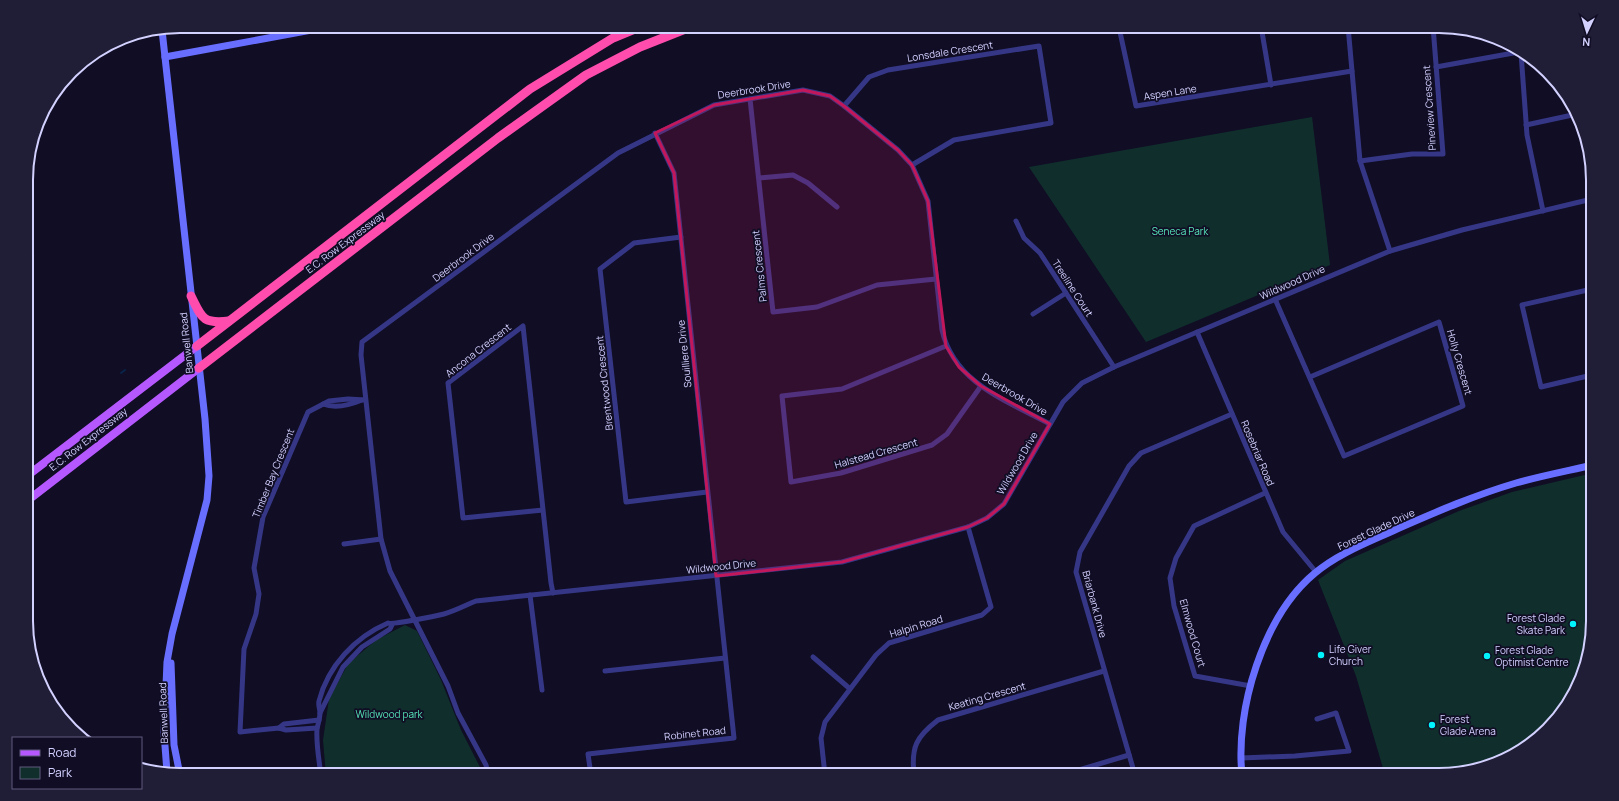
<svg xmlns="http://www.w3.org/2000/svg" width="1619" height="801" font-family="Manrope,sans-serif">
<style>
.green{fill:#102f2c}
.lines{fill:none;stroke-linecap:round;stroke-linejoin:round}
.stream{stroke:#092448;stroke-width:2}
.street{stroke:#353786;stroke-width:5}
.secondary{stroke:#686eff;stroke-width:7}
.primary{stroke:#b658ff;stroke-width:8}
.highway{stroke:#ff4cad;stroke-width:9}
.marked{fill:#c2185b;fill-opacity:0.2;stroke:#c2185b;stroke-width:3;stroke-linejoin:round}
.poi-dot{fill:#00f3fc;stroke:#100d25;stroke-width:1.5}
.labels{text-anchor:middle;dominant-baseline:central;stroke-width:3.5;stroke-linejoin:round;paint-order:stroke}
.street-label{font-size:10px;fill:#d3d1ff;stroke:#100d25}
.park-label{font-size:10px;fill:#56e6b9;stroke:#100d25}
.poi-label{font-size:10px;fill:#d3d1ff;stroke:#100d25;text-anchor:start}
.rim{fill:none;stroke:#d3d1ff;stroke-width:2}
</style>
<rect width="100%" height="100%" fill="#100d25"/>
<g class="green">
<polygon points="1312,117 1330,265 1146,342 1029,167"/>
<polygon points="1593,473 1593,621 1577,689 1555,723 1524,749 1488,767 1449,775 1385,775 1356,676 1318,580 1345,561 1459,511 1512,492"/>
<polygon points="405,625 417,631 441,680 461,730 484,775 326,775 323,740 329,699 348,664 376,640"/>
</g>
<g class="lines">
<polyline class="stream" points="121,373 125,370"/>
<g class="street">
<polyline points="1158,26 1120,32 1136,106 1352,71"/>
<polyline points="1261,26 1271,85"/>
<polyline points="1348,26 1360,161 1390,251"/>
<polyline points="1521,53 1527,135 1543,211"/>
<polyline points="1436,67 1519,52"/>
<polyline points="750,99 773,312 817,307 877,285 936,279"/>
<polyline points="844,106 869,77 888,70 1039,46 1051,123 954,140 912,165"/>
<polyline points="1526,125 1577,114"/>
<polyline points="1360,161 1412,154 1443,154 1433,26"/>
<polyline points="759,178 793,175 808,183 837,207"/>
<polyline points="1016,221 1024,238 1040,253 1114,367"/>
<polyline points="681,237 634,243 600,269 626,502 707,492"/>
<polyline points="1592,289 1522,305 1541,387 1592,375"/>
<polyline points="1275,299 1344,456 1463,406 1439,322 1310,377"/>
<polyline points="1033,314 1066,293"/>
<polyline points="1197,332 1283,532 1316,572"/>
<polyline points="946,346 842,389 782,396 791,482 841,473 932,445 947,434 981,386"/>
<path d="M323,404C336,409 350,405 362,400"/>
<polyline points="543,510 463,518 448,383 523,326 551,583 553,593"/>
<polyline points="344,544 381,539"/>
<polyline points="530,595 542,690"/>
<polyline points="813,657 849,688"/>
<polyline points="605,671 725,658"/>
<polyline points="1251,686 1195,676 1174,606 1170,578 1176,558 1194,526 1265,493"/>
<polyline points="320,713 343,667 362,647 390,629 392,625"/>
<polyline points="279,728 284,724 319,720"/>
<polyline points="317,728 286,730 279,728 240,732 244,649 256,614 259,594 254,568 263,517 308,412 329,401 348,399 365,400"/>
<polyline points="1241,758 1295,756 1349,751 1336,713 1317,719"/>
<path d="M321,775C319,760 316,744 317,729C318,724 320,718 320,713C320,709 318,706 319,701C328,666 355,637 388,623C392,625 436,616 444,614C455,611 466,605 476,601L842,562L968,527L987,518L1004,504L1063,402L1082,383L1114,367L1390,251L1462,230L1592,199"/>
<path d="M488,775L486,765L458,713L448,686L390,571L381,539L361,355L362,342L618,153L714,105L803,90L830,96L844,106L898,150L912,165L928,201L942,330C954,383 1007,401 1050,424"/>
<polyline points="591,775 588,754 734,738 674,173 655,133"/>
<polyline points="825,775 821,738 825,722 876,655 889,643 982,615 991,607 968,527"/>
<path d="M914,775C911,747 916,737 938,720L1104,671"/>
<polyline points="1062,775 1129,755"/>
<polyline points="1135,775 1076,572 1080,552 1129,466 1141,453 1232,414"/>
</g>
<g class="secondary">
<polyline points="162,30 205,419 209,476 207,500 172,634 167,662 164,733 167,772"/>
<polyline points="165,57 333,26"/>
<polyline points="171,663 174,745 180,775"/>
<path d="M1242,775C1235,710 1263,616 1315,573C1339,553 1369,542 1397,529C1436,512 1475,495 1516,483C1541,476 1567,471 1593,465"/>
</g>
<g class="primary">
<polyline points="27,476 197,346"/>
<polyline points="27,501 199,368"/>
</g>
<g class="highway">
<path d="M191,296C202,318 202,324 229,321"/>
<polyline points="197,346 530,89 613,38 642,26"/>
<polyline points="199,368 498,138 586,75 640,47 693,26"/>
</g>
</g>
<path class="marked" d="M803,90L830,96L844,106L898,150L912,165L928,201L946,346L959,367L981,386L1050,424L1004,504L987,518L968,527L842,562L716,576L674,173L655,133L714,105Z"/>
<g class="poi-dot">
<circle cx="1573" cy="624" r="4"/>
<circle cx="1321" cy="655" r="4"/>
<circle cx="1487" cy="656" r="4"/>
<circle cx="1432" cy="725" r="4"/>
</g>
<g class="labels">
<g class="street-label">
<text transform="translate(950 51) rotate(-9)">Lonsdale Crescent</text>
<text transform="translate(754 89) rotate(-9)">Deerbrook Drive</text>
<text transform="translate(1170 92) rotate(-9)">Aspen Lane</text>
<text transform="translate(1429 108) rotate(-94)">Pineview Crescent</text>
<text transform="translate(345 242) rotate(-37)">E.C. Row Expressway</text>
<text transform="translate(463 257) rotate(-37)">Deerbrook Drive</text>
<text transform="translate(759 266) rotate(-96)">Palms Crescent</text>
<text transform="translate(1292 282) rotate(-24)">Wildwood Drive</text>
<text transform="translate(1073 288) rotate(57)">Treeline Court</text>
<text transform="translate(186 343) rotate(-96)">Banwell Road</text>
<text transform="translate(478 350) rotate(-38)">Ancona Crescent</text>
<text transform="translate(684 354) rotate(-96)">Souilliere Drive</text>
<text transform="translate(1460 362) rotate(74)">Holly Crescent</text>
<text transform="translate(604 383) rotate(-96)">Brentwood Crescent</text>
<text transform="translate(1015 394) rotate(30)">Deerbrook Drive</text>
<text transform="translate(88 439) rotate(-38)">E.C. Row Expressway</text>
<text transform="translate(876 453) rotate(-16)">Halstead Crescent</text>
<text transform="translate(1258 453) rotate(67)">Rosebriar Road</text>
<text transform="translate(1017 463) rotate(-60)">Wildwood Drive</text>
<text transform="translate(273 473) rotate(-68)">Timber Bay Crescent</text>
<text transform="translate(1376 529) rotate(-25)">Forest Glade Drive</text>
<text transform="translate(721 566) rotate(-6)">Wildwood Drive</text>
<text transform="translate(1095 604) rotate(75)">Briarbank Drive</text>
<text transform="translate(916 626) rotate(-17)">Halpin Road</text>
<text transform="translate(1193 633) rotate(74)">Elmwood Court</text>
<text transform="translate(987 696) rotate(-16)">Keating Crescent</text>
<text transform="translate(163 713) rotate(-92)">Banwell Road</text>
<text transform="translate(695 733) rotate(-6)">Robinet Road</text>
</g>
<g class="park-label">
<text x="1180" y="231">Seneca Park</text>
<text x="389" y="714">Wildwood park</text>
</g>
<g class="poi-label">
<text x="1565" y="618" text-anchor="end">Forest Glade<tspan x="1565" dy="12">Skate Park</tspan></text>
<text x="1329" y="649">Life Giver<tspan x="1329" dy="12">Church</tspan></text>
<text x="1495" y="650">Forest Glade<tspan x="1495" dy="12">Optimist Centre</tspan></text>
<text x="1440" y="719">Forest<tspan x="1440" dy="12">Glade Arena</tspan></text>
</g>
</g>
<path d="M0 0H1619V801H0ZM180 33H1439A147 147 0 0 1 1586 180V621A147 147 0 0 1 1439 768H180A147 147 0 0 1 33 621V180A147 147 0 0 1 180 33Z" fill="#201d36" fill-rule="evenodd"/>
<path class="rim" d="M180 33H1439A147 147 0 0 1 1586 180V621A147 147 0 0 1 1439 768H180A147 147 0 0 1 33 621V180A147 147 0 0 1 180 33Z"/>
<rect x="12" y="737" width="130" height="52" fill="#100d25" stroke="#5e5b7c"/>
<rect x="20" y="750" width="20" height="6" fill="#b658ff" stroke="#5e5b7c"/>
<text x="48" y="757" font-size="12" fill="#d3d1ff">Road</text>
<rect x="20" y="767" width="20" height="12" fill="#102f2c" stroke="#5e5b7c"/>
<text x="48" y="777" font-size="12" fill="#d3d1ff">Park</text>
<g transform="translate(1587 32) rotate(184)" stroke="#100d25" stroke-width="3" paint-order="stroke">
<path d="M0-3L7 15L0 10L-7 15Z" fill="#d3d1ff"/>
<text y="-6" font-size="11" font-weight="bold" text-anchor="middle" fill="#d3d1ff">N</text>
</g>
</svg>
